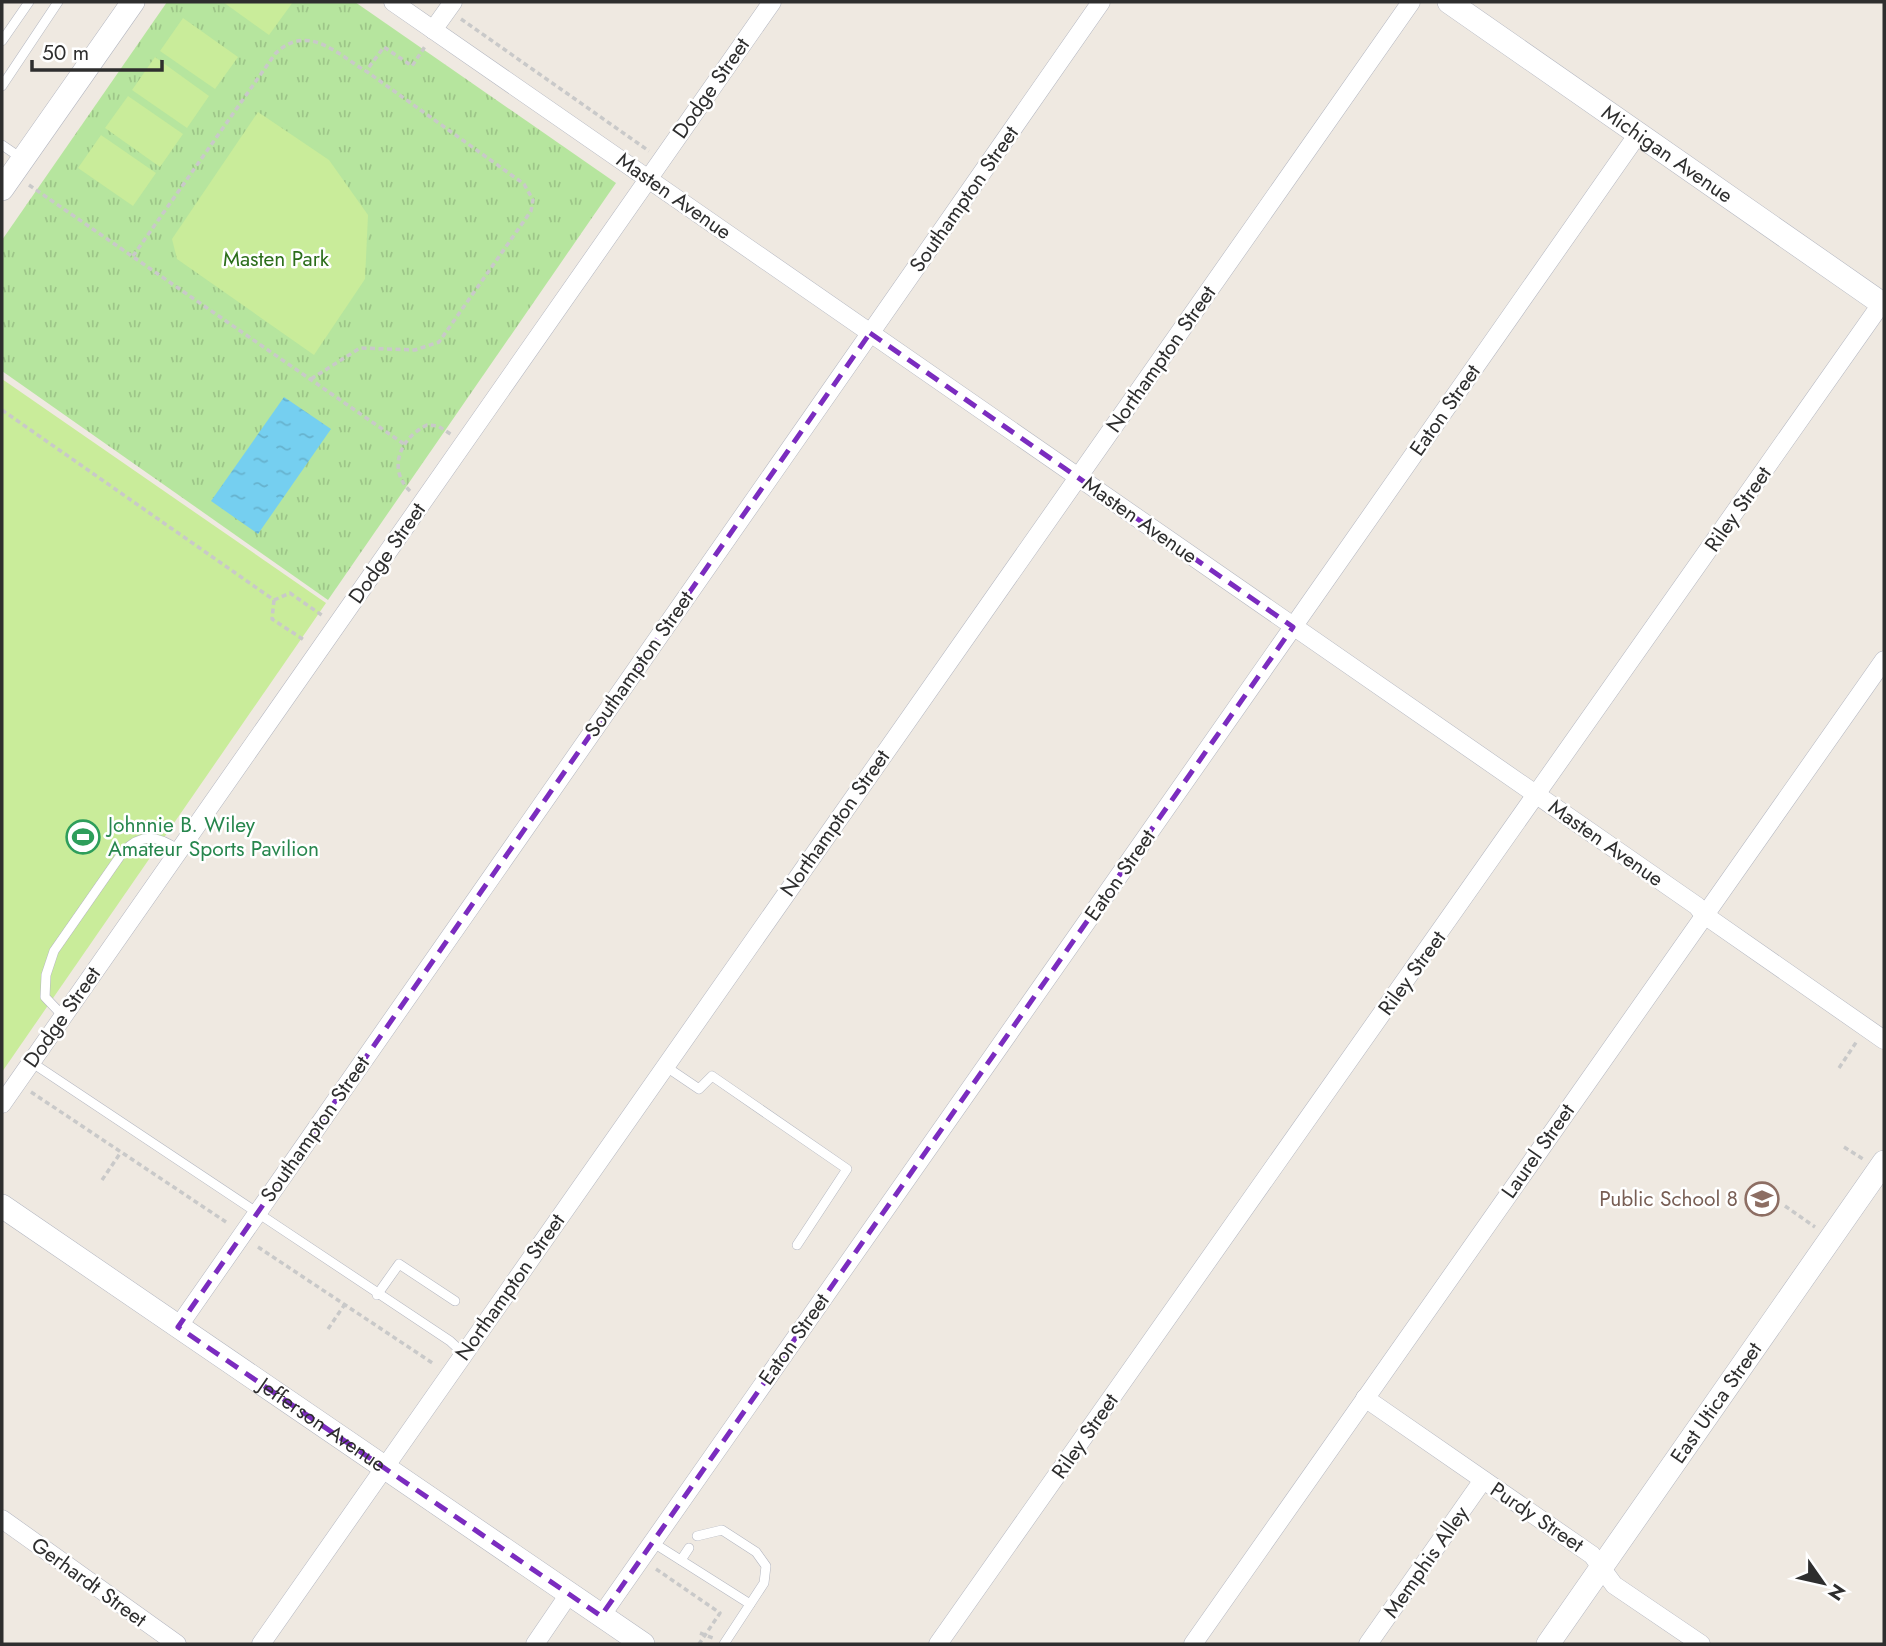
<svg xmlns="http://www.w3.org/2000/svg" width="1886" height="1646" font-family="Jost,sans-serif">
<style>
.park{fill:url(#park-tufts)}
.pitch{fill:#c9ec9a}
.water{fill:url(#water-ripples)}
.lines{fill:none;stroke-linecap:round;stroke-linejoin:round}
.service-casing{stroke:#b4b7c1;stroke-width:10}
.minor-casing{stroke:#b4b7c1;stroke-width:19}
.tertiary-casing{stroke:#b4b7c1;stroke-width:24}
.path{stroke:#c9c9c9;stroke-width:3.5;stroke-dasharray:5 3.5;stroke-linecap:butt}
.service{stroke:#fff;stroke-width:9}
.minor{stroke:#fff;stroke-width:18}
.tertiary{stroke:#fff;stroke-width:23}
.marked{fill:none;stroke:#7b2cbf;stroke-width:5;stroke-dasharray:14 9;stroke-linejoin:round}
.labels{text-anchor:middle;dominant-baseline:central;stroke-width:5;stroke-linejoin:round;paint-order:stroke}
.street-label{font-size:21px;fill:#2e2e2e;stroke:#fff}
.park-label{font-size:21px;fill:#2c6e1b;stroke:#fff}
.leisure-label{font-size:21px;fill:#27864d;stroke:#fff;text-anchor:start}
.education-label{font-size:21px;fill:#785e54;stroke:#fff;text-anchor:end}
</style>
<defs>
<pattern id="park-tufts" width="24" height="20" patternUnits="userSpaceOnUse" patternTransform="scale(1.75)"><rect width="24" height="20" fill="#b6e59e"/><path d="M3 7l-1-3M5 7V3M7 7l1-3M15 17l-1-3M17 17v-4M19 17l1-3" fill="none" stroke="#9dc588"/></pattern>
<pattern id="water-ripples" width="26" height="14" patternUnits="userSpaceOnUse" patternTransform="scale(1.75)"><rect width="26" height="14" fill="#75cff0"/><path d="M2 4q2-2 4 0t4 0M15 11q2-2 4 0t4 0" fill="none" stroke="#66b2ce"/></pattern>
</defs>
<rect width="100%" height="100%" fill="#efe9e1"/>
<polygon class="park" points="167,2 355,2 616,183 328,600 2,371 2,240"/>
<g class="pitch">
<polygon points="223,2 293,2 269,35"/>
<polygon points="183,18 238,57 215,89 160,51"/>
<polygon points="155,57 209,96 187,128 132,90"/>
<polygon points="128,96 183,134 160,167 105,128"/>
<polygon points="258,112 329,160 368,215 365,279 314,355 177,259 172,239"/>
<polygon points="101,135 156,173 133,206 78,168"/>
<polygon points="2,379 326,603 2,1072"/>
</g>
<polygon class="water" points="284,397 331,429 258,534 211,501"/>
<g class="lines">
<defs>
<g id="service">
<polyline points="2,41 29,2"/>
<polyline points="2,86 58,2"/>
<polyline points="2,145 21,158"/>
<path d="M63,1016L45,997L46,975L54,951L123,852C142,832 158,836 179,850"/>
<polyline points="31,1062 450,1341 464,1354"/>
<polyline points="665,1066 699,1089 712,1076 847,1169 797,1245"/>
<polyline points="377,1295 399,1264 455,1301"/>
<polyline points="697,1536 722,1530 756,1552 766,1566 764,1583 724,1644"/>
<polyline points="652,1542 750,1604"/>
<polyline points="681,1560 689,1548"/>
</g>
<g id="minor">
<polyline points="393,2 1697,906 1703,914 1884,1040"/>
<polyline points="433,30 453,2"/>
<polyline points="2,1104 772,2"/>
<polyline points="178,1327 1101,2"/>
<polyline points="1365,1398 1592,1555 1614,1585 1701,1644"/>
<polyline points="2,1519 177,1644"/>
<polyline points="601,1616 1638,134"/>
<polyline points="261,1644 1411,2"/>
<polyline points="535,1644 569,1594"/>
<polyline points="938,1644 1884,300"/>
<polyline points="1193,1644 1884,660"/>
<polyline points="1368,1644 1483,1480"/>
</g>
<g id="tertiary">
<path id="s1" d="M1449,2L1884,305"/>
<polyline points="2,189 133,2"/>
<path id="s2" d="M2,1206L643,1644"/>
<path id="s3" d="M1548,1644L1884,1162"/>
</g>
</defs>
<use href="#service" class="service-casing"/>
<use href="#minor" class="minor-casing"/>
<use href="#tertiary" class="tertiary-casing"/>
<g class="path">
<polyline points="461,19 649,151"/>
<polyline points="29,185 404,444"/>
<path d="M133,256L275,54C306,23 336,52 365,71"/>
<polyline points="311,379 360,348 415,350 439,342 531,211 533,200 524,184 366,71 384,47 412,66 426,45"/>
<polyline points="2,410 274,600"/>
<path d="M410,491C387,469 400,438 427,425L438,426L452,435"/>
<polyline points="274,600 290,593 323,616"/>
<polyline points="274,600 272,619 304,640"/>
<polyline points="1839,1068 1857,1041"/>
<polyline points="31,1092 226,1222"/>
<polyline points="1844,1147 1863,1159"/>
<polyline points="102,1180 121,1152"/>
<polyline points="1785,1206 1815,1227"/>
<polyline points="258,1247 434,1364"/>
<polyline points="328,1329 345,1304"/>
<polyline points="656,1569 720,1613 699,1644"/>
<polyline points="700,1633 713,1638"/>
</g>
<use href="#service" class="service"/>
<use href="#minor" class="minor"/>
<use href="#tertiary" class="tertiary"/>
</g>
<path class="marked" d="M870,333L1293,627L601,1616L178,1327Z"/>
<defs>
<symbol id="stadium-ring" viewBox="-11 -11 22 22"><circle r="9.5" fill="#fff" stroke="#2e9e5b" stroke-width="1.5"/><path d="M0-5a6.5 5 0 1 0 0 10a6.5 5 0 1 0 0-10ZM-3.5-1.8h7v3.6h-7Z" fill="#2e9e5b"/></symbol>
<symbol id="school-ring" viewBox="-11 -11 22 22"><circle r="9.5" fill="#fff" stroke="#8d6e63" stroke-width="1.5"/><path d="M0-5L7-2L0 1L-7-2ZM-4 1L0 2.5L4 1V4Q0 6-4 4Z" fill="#8d6e63"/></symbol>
</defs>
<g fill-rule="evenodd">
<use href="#stadium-ring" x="64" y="818" width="38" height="38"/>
<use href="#school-ring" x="1743" y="1180" width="38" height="38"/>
</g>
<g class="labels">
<g class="street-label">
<text transform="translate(711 88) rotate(-55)">Dodge Street</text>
<text stroke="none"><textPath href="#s1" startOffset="266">Michigan Avenue</textPath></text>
<text transform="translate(674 196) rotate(35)">Masten Avenue</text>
<text transform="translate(964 199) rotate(-55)">Southampton Street</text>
<text transform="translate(1161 359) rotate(-55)">Northampton Street</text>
<text transform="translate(1445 410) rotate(-55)">Eaton Street</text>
<text transform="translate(1738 509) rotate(-55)">Riley Street</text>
<text transform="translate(1140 520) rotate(35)">Masten Avenue</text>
<text transform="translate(387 553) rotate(-55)">Dodge Street</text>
<text transform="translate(639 664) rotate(-55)">Southampton Street</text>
<text transform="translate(835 823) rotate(-55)">Northampton Street</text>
<text transform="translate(1606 843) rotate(35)">Masten Avenue</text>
<text transform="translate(1120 875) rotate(-55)">Eaton Street</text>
<text transform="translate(1412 973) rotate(-54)">Riley Street</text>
<text transform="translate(62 1017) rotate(-55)">Dodge Street</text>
<text transform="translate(315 1129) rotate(-55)">Southampton Street</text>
<text transform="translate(1538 1151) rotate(-55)">Laurel Street</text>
<text transform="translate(510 1287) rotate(-55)">Northampton Street</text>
<text transform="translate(794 1339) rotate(-55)">Eaton Street</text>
<text stroke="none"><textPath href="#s3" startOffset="294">East Utica Street</textPath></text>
<text stroke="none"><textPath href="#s2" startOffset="388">Jefferson Avenue</textPath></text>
<text transform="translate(1085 1436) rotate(-55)">Riley Street</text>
<text transform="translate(1537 1517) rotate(34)">Purdy Street</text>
<text transform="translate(1426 1562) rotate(-55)">Memphis Alley</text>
<text transform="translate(89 1582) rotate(36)">Gerhardt Street</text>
</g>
<g class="park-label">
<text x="276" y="259">Masten Park</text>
</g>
<g class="leisure-label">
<text x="108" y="825">Johnnie B. Wiley<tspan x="108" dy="24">Amateur Sports Pavilion</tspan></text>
</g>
<g class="education-label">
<text x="1738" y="1199">Public School 8</text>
</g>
</g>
<rect width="1886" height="1646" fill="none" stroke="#2e2e2e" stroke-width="7"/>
<g transform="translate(1823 1583) rotate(124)" stroke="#ffffff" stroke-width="5" paint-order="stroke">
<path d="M0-5L12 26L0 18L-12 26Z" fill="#2e2e2e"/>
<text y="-10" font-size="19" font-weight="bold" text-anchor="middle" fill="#2e2e2e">N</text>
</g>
<path d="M32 60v10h130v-10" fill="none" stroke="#2e2e2e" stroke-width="3.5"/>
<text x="42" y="60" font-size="21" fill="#2e2e2e" stroke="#ffffff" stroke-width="5" paint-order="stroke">50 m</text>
</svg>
